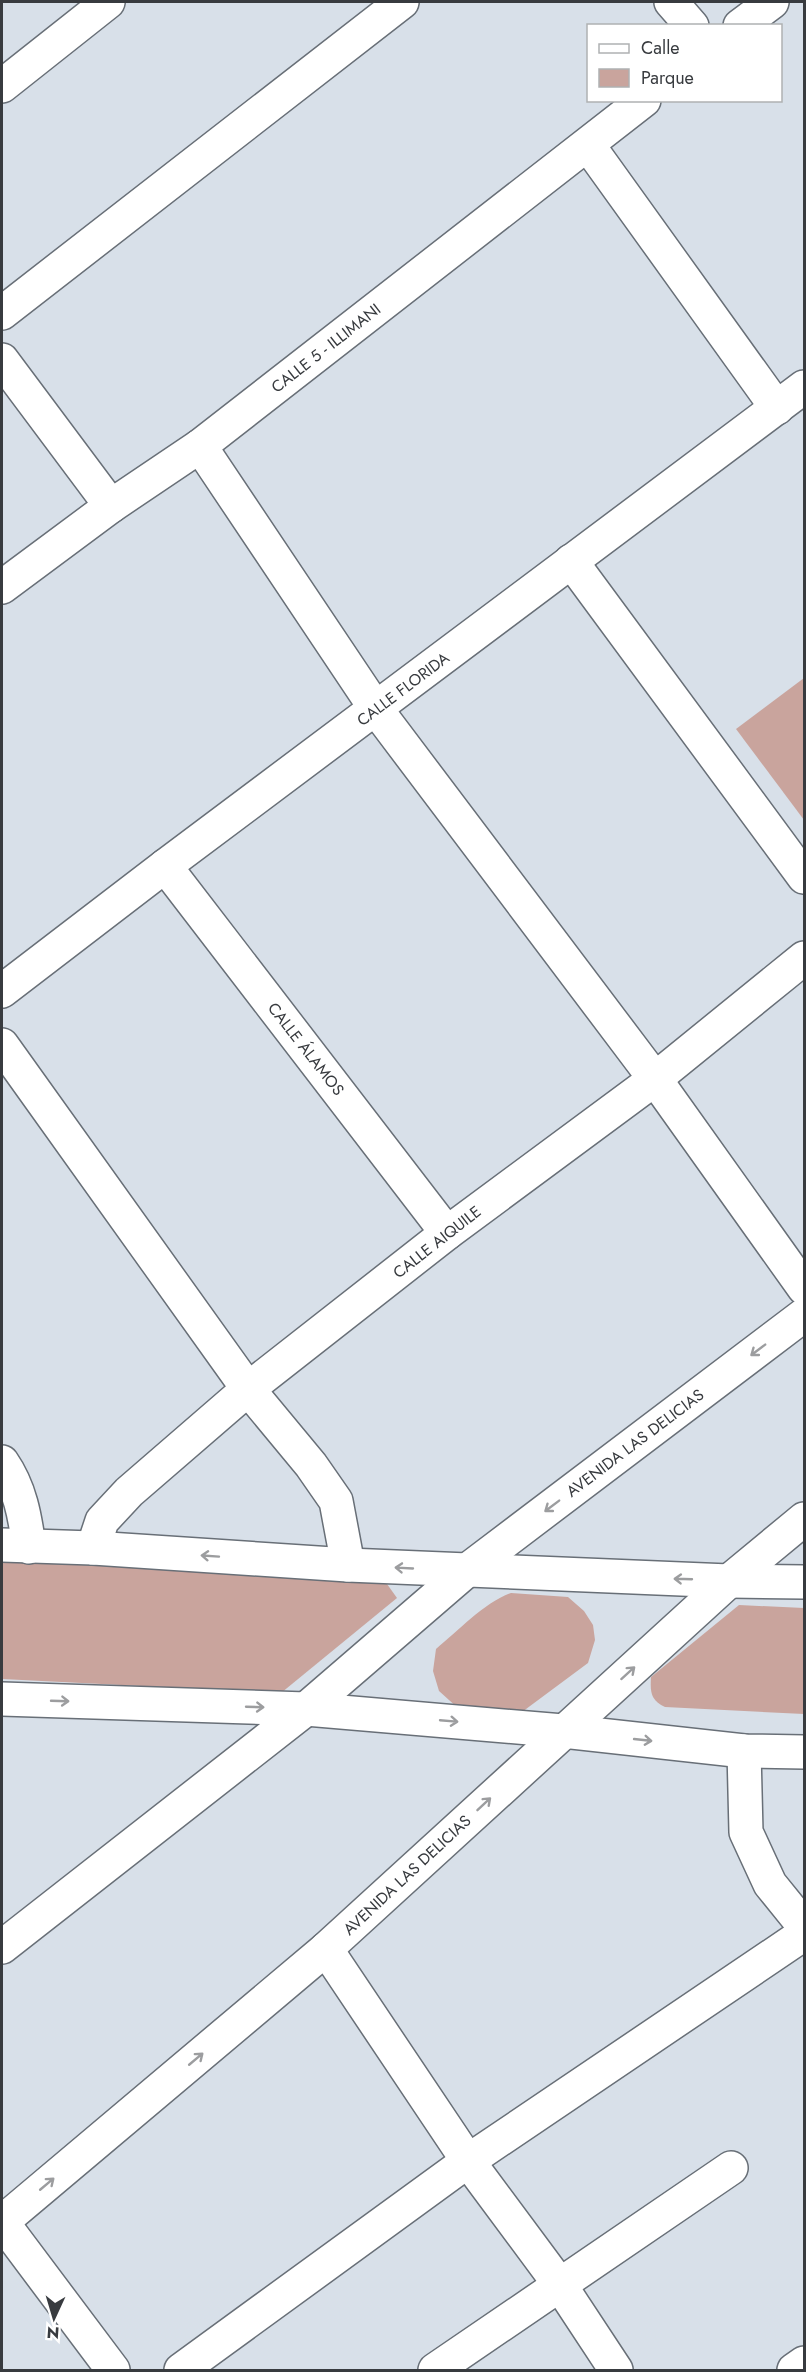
<svg xmlns="http://www.w3.org/2000/svg" width="806" height="2372" font-family="Jost,sans-serif">
<style>
.green{fill:#c9a49d}
.lines{fill:none;stroke-linecap:round;stroke-linejoin:round}
.minor-casing{stroke:#686f77;stroke-width:36}
.tertiary-casing{stroke:#686f77;stroke-width:36}
.minor{stroke:#fff;stroke-width:33}
.tertiary{stroke:#fff;stroke-width:33}
.oneway{stroke:#9c9d9f}
.labels{text-anchor:middle;dominant-baseline:central;stroke-width:6;stroke-linejoin:round;paint-order:stroke}
.street-label{font-size:16px;fill:#383b3f;stroke:#fff}
</style>
<rect width="100%" height="100%" fill="#d8e0e9"/>
<g class="green">
<polygon points="804,678 804,820 736,729"/>
<polygon points="2,1561 382,1577 397,1598 281,1693 2,1679"/>
<path d="M511,1593L568,1597L584,1611L593,1625L595,1640L588,1663L522,1712L459,1709L439,1691L433,1671L436,1649C457,1632 485,1602 511,1593Z"/>
<path d="M739,1605L804,1608V1714L665,1707C651,1700 650,1693 651,1677Z"/>
</g>
<g class="lines">
<defs>
<g id="minor">
<polyline points="671,2 692,26"/>
<polyline points="740,26 772,2"/>
<polyline points="2,86 108,2"/>
<polyline points="588,145 777,408"/>
<polyline points="2,313 402,2"/>
<polyline points="2,360 111,506"/>
<polyline points="200,446 376,709 655,1079 804,1288"/>
<polyline points="571,561 804,877"/>
<polyline points="2,587 111,506 200,446 644,100"/>
<polyline points="165,866 447,1233"/>
<polyline points="2,991 165,866 804,387"/>
<polyline points="2,1045 248,1389 311,1465 336,1501 348,1565"/>
<path d="M2,1462C20,1488 25,1516 29,1547"/>
<polyline points="93,1548 102,1521 129,1492 248,1389 447,1233 655,1079 804,958"/>
<polyline points="744,1751 746,1832 770,1884 804,1926"/>
<polyline points="2,1947 306,1709 466,1571 804,1315"/>
<polyline points="326,1949 468,2161 560,2285 616,2370"/>
<polyline points="2,2222 326,1949 729,1581 804,1519"/>
<polyline points="2,2222 113,2370"/>
<polyline points="181,2370 468,2161 804,1934"/>
<polyline points="435,2370 731,2168"/>
<polyline points="794,2370 804,2363"/>
</g>
<g id="tertiary">
<polyline points="2,1545 93,1548 348,1565 729,1581 804,1582"/>
<polyline points="2,1699 306,1709 563,1731 744,1751 804,1752"/>
</g>
</defs>
<use href="#minor" class="minor-casing"/>
<use href="#tertiary" class="tertiary-casing"/>
<use href="#minor" class="minor"/>
<use href="#tertiary" class="tertiary"/>
</g>
<defs><path id="oneway-shaft" d="M-6 0H5M1.5-3L5.5 0L1.5 3" fill="none" stroke-width="1.6" stroke-linecap="round" stroke-linejoin="round" transform="scale(1.5)"/></defs>
<g class="oneway">
<use href="#oneway-shaft" transform="translate(758 1350) rotate(143)"/>
<use href="#oneway-shaft" transform="translate(552 1506) rotate(143)"/>
<use href="#oneway-shaft" transform="translate(210 1556) rotate(-176)"/>
<use href="#oneway-shaft" transform="translate(404 1568) rotate(-177)"/>
<use href="#oneway-shaft" transform="translate(683 1579) rotate(-178)"/>
<use href="#oneway-shaft" transform="translate(628 1673) rotate(-42)"/>
<use href="#oneway-shaft" transform="translate(60 1701) rotate(2)"/>
<use href="#oneway-shaft" transform="translate(255 1707) rotate(2)"/>
<use href="#oneway-shaft" transform="translate(449 1721) rotate(5)"/>
<use href="#oneway-shaft" transform="translate(643 1740) rotate(6)"/>
<use href="#oneway-shaft" transform="translate(484 1804) rotate(-43)"/>
<use href="#oneway-shaft" transform="translate(196 2059) rotate(-40)"/>
<use href="#oneway-shaft" transform="translate(47 2184) rotate(-40)"/>
</g>
<g class="labels">
<g class="street-label">
<text transform="translate(326 348) rotate(-38)">CALLE 5 - ILLIMANI</text>
<text transform="translate(403 689) rotate(-37)">CALLE FLORIDA</text>
<text transform="translate(306 1049) rotate(52)">CALLE ÁLAMOS</text>
<text transform="translate(437 1242) rotate(-38)">CALLE AIQUILE</text>
<text transform="translate(635 1443) rotate(-37)">AVENIDA LAS DELICIAS</text>
<text transform="translate(407 1875) rotate(-43)">AVENIDA LAS DELICIAS</text>
</g>
</g>
<rect width="806" height="2372" fill="none" stroke="#383b3f" stroke-width="6"/>
<rect x="587" y="24" width="195" height="78" fill="#ffffff" stroke="#afb1b2" stroke-width="1.5"/>
<rect x="599" y="44" width="30" height="9" fill="#ffffff" stroke="#afb1b2" stroke-width="1.5"/>
<text x="641" y="54" font-size="18" fill="#383b3f">Calle</text>
<rect x="599" y="69" width="30" height="18" fill="#c9a49d" stroke="#afb1b2" stroke-width="1.5"/>
<text x="641" y="84" font-size="18" fill="#383b3f">Parque</text>
<g transform="translate(54 2318) rotate(184)" stroke="#ffffff" stroke-width="4.5" paint-order="stroke">
<path d="M0-4.5L10 22L0 15L-10 22Z" fill="#383b3f"/>
<text y="-9" font-size="16" font-weight="bold" text-anchor="middle" fill="#383b3f">N</text>
</g>
</svg>
